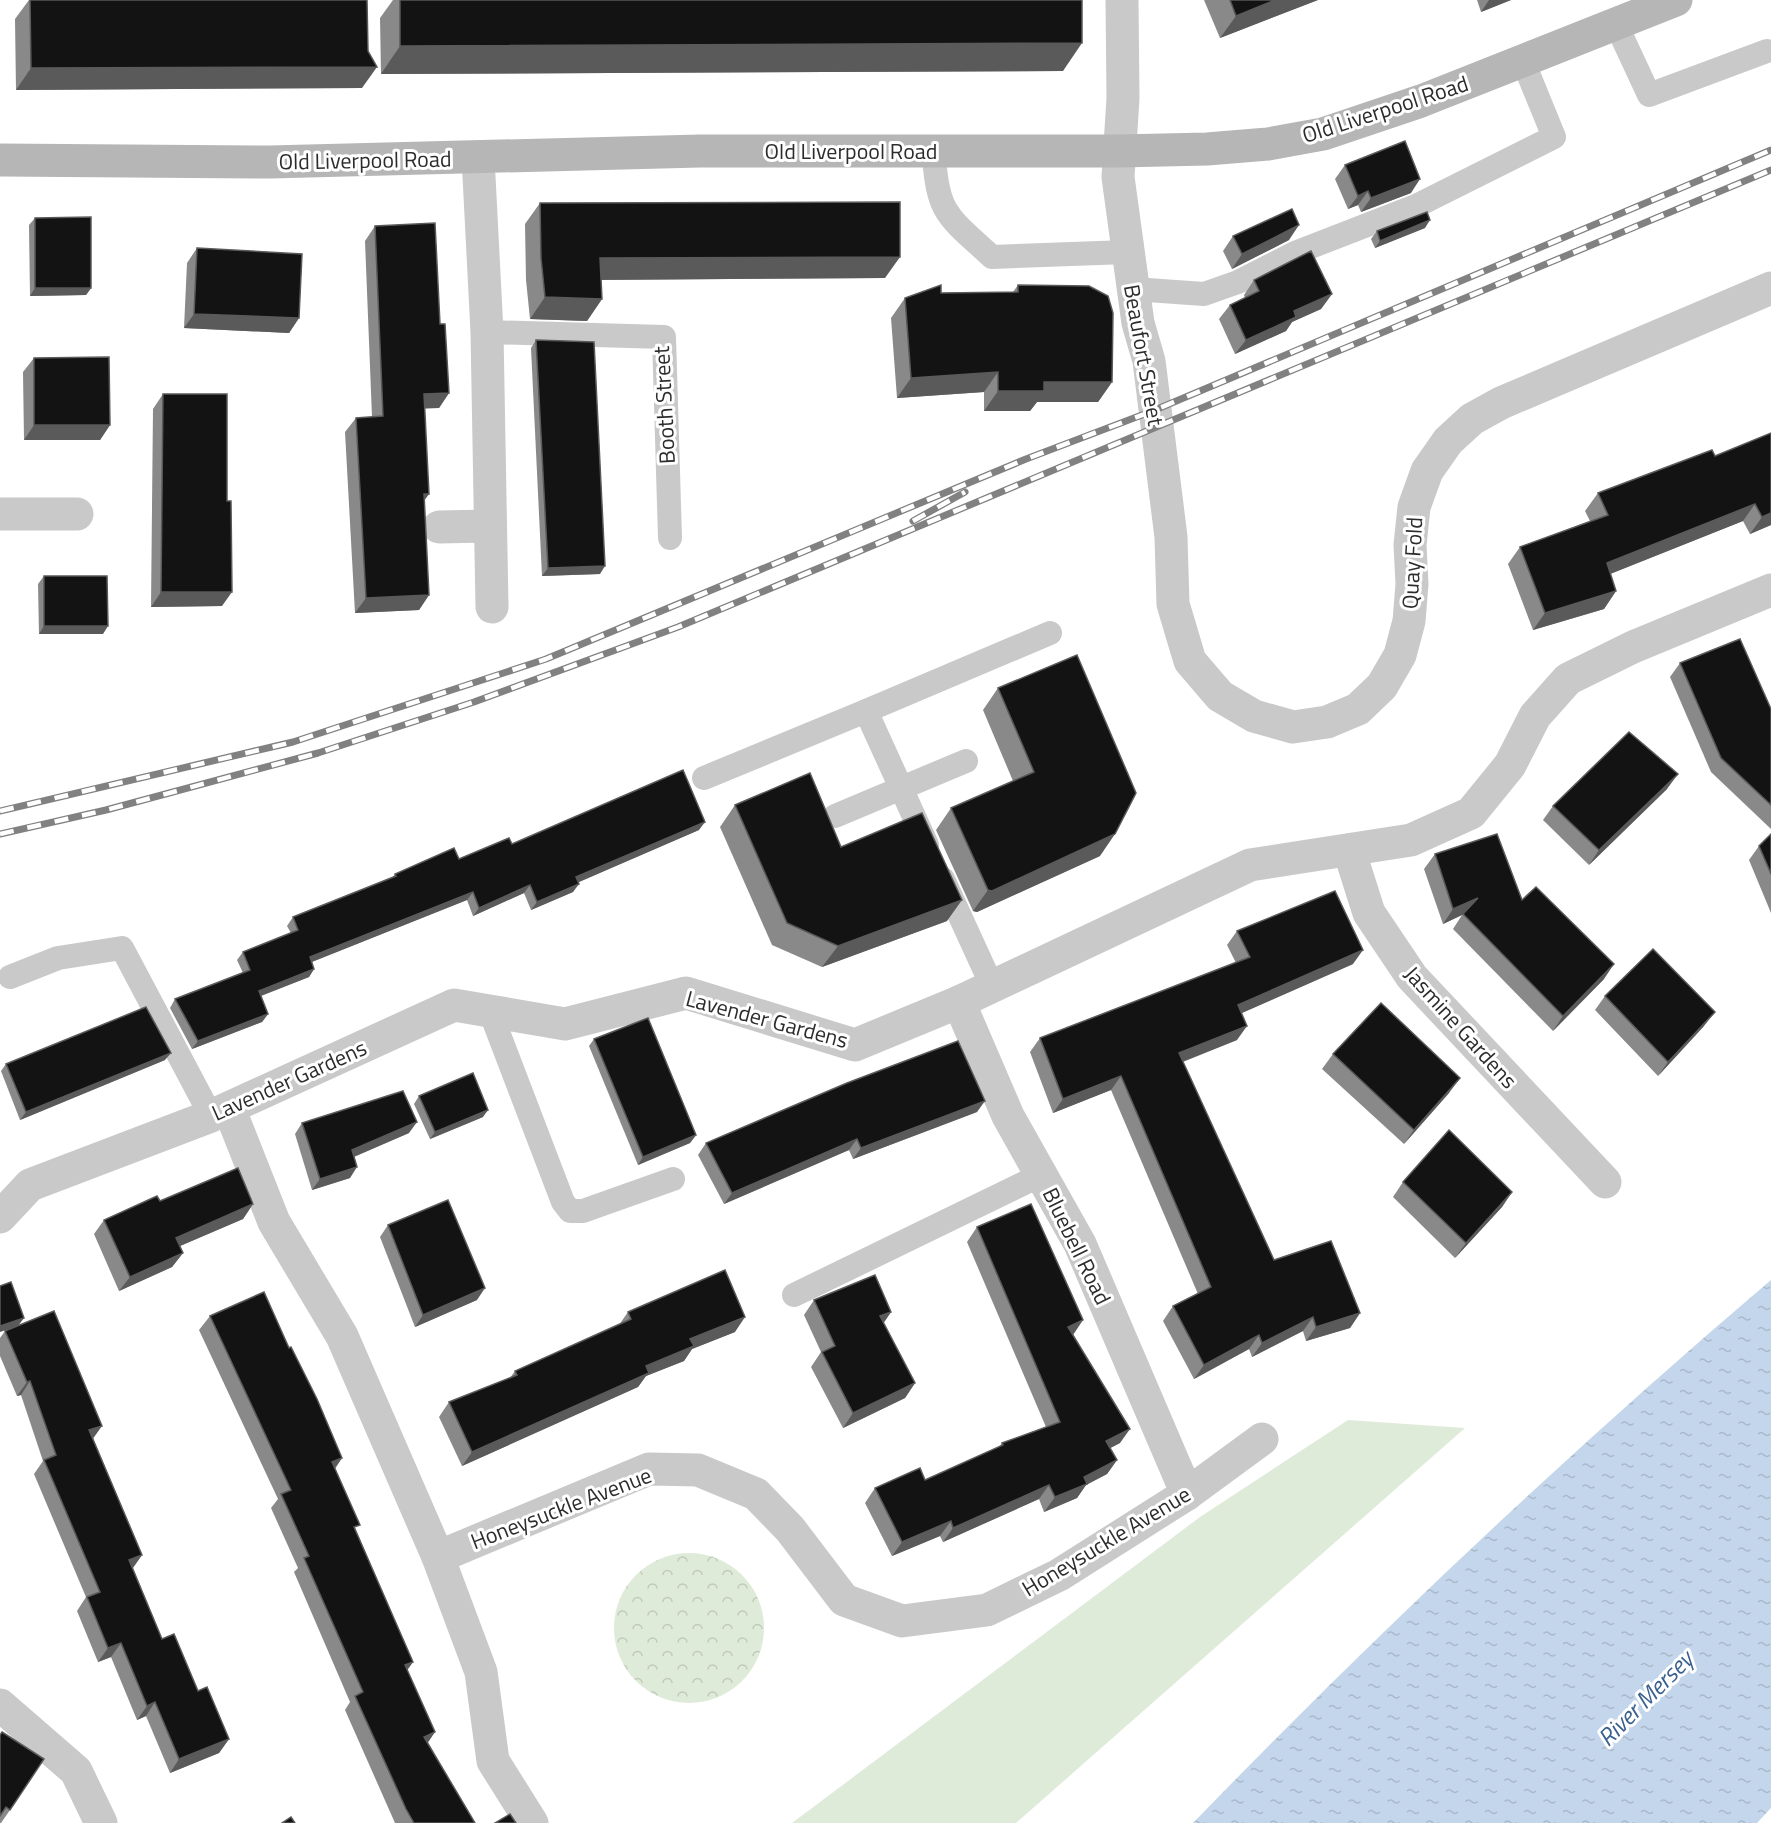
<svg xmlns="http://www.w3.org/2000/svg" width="1771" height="1823" font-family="'Titillium Web',sans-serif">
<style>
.grass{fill:#dfebd9}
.park{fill:url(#park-crowns)}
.water{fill:url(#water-ripples)}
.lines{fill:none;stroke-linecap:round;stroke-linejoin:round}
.lane{stroke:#c9c9c9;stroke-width:24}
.street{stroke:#c9c9c9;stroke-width:33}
.secondary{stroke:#b6b6b6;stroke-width:33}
.rail-casing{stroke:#818181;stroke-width:7}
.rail{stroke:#fff;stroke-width:4.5;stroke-dasharray:14;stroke-linecap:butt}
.wall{fill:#898989}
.shaded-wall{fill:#5a5a5a}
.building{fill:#131313;stroke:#5a5a5a;stroke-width:1.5}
.labels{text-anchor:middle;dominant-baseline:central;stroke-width:6;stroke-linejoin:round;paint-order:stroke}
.street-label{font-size:22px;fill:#2c2c2c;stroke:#fff}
.water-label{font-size:24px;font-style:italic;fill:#39608f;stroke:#fff}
</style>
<defs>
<pattern id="park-crowns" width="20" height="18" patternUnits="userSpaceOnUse" patternTransform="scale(1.5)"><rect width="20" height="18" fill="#dfebd9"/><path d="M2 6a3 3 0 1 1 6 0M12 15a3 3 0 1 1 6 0" fill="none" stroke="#c0caba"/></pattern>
<pattern id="water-ripples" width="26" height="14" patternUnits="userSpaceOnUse" patternTransform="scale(1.5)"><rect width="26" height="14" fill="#c4d6eb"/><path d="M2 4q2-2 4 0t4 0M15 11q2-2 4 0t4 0" fill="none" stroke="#a9b8ca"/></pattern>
</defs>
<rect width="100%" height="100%" fill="#fff"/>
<polygon class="grass" points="1348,1420 1465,1428 1016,1823 792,1823 1200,1517"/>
<circle class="park" cx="689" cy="1628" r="75"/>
<path class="water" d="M1771,1280V1808L1757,1823H1193C1377,1633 1570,1451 1771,1280Z"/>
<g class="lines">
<g class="lane">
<polyline points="1616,24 1649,95 1767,51"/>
<path d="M934,151C936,214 949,217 992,257L1127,252"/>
<polyline points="1133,289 1204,294 1238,282 1295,253 1416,206 1554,137 1523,61"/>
<polyline points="487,332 664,337 670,538"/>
<polyline points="704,778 866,711"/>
<polyline points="835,816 966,761"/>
<polyline points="927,845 866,711 1050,633"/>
<polyline points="943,879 992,986"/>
<polyline points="10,977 58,958 122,948 211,1116"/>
<polyline points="490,1011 563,1202 570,1211 583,1211 673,1179"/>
<polyline points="794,1295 1041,1175"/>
</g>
<g class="street">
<polyline points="1122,0 1123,98 1118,177 1138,323 1149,361 1171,537 1173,604 1190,661 1220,696 1254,716 1293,727 1327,722 1358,709 1382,686 1400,655 1409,621 1412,584 1410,545 1414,507 1427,471 1448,441 1472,419 1501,403 1771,288"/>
<polyline points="478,157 487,332 492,607"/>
<polyline points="0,514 77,514"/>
<polyline points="439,527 490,526"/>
<polyline points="1349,850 1369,913 1412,977 1605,1182"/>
<polyline points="959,1002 1008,1116 1080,1244 1187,1494"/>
<polyline points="229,1108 274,1222 342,1336 438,1557 481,1672 493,1761 532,1823"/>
<polyline points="0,1217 30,1185 211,1116 454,1005 565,1024 686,993 855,1045 959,1002 1250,865 1411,840 1471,813 1510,765 1535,716 1568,679 1633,647 1771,590"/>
<polyline points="438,1557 649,1469 698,1470 756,1494 790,1529 844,1600 902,1621 987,1610 1059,1575 1187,1494 1262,1439"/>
<polyline points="0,1705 76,1771 101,1823"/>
</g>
<polyline class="secondary" points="0,160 270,162 700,151 1119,151 1207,149 1268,144 1323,134 1421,101 1676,0"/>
<defs>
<g id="rail">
<polyline points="913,521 965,492"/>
<polyline points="0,811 293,742 546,659 1026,459 1155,410 1771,150"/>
<polyline points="0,834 106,810 318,753 474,702 678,627 1771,170"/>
</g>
</defs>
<use href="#rail" class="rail-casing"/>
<use href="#rail" class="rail"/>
</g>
<g class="wall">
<polygon points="29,0 367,0 368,51 362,88 16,90 15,19"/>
<polygon points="393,0 1082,0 1063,71 381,74 380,18"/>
<polygon points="1204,0 1318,0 1220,38"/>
<polygon points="1477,0 1511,0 1481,12"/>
<polygon points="1345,165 1411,193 1361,212 1358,205 1348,209 1335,179"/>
<polygon points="540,203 885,278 601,280 602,299 587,321 530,319 526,280 525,224"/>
<polygon points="35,218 91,288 86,295 30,296 29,225"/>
<polygon points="375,226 440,324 449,393 439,408 425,408 424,500 429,595 419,610 355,613 345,432 356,418 372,417 365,241"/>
<polygon points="1425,228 1375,248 1371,239 1377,231"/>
<polygon points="1233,236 1289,240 1232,269 1223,251"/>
<polygon points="197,248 299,318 289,333 184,328 187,263"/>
<polygon points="1254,280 1332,294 1321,309 1292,322 1286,331 1235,354 1219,319 1230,305 1245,298 1244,295"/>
<polygon points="1018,285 1112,382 1098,402 1037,402 1030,411 984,411 984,392 897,398 891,318 905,298 941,293 1013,292"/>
<polygon points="536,340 600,574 542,576 531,348"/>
<polygon points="34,358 110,425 100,440 24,440 23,372"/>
<polygon points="163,394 227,501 222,606 151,607 153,409"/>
<polygon points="1771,433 1771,525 1750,534 1743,521 1610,574 1616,591 1604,609 1533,630 1508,564 1520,547 1590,521 1585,511 1598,493 1715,456"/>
<polygon points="44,576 103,634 39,634 38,584"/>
<polygon points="1680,663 1771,709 1771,829 1711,772 1670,677"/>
<polygon points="998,688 1100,856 977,912 973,911 936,830 951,808 1013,781 983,710"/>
<polygon points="1667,789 1589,865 1543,820 1553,806"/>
<polygon points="735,805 841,847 947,921 822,967 772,945 720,827"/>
<polygon points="699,830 578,882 573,892 531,910 524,893 473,916 467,900 312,962 314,969 309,977 261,996 268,1014 262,1022 192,1049 170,1008 175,999 243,973 237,960 243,952 291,933 287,926 293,917 392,878 395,874 459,859 512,844"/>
<polygon points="1771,834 1771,913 1749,860 1759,846"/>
<polygon points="1435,854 1522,900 1604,979 1553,1031 1453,929 1462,915 1443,924 1424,869"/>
<polygon points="1237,931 1353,964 1242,1013 1237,1040 1183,1062 1274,1260 1360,1313 1350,1328 1306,1341 1303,1331 1252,1357 1249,1349 1194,1379 1163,1321 1173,1306 1198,1294 1111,1090 1053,1113 1030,1052 1040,1038 1236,963 1227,945"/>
<polygon points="1605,996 1704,1026 1658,1076 1595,1010"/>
<polygon points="594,1039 696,1135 690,1143 638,1165 589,1046"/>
<polygon points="1333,1054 1449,1093 1404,1144 1322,1069"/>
<polygon points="165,1060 20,1120 1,1071 6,1064"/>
<polygon points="419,1096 483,1117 430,1139 414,1104"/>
<polygon points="977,1112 853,1159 849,1150 724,1204 698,1155 706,1143"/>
<polygon points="302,1123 409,1133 354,1157 350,1178 312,1190 295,1134"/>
<polygon points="1403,1182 1512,1192 1502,1207 1455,1258 1393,1197"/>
<polygon points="253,1204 243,1219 180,1246 183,1253 172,1267 119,1291 94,1234 104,1220"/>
<polygon points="388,1225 477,1300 415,1327 380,1237"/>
<polygon points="977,1227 1072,1335 1120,1443 1110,1448 1117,1460 1107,1474 1086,1485 1077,1498 1044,1512 1039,1499 943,1542 940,1536 892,1556 865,1503 875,1488 925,1480 999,1447 1002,1443 1046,1427 967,1242"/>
<polygon points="814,1300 891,1312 883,1323 915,1383 905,1398 843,1428 811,1367 821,1352 804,1315"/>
<polygon points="628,1312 735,1332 692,1349 684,1361 646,1376 638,1387 462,1466 439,1417 449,1402 510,1378 515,1371 619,1325"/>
<polygon points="210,1316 289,1348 342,1458 335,1469 356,1530 413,1662 407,1670 428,1743 475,1823 395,1823 345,1710 350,1702 294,1572 298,1568 271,1508 278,1499 199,1330"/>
<polygon points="18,1326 19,1326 93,1438 142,1555 133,1568 162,1639 198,1691 229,1739 219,1753 170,1773 146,1716 137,1720 111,1657 98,1662 77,1611 86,1597 34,1474 43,1461 21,1395 17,1396 0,1356 0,1338 5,1331"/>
<polygon points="0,1735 10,1810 1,1823 0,1823"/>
</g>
<g class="shaded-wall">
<polygon points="1275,0 1318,0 1220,38 1236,16"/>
<polygon points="1489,0 1511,0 1481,12"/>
<polygon points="1082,43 1063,71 381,74 400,46"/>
<polygon points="377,67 362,88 16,90 31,68"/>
<polygon points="1420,179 1411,193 1361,212 1371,198"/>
<polygon points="1368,191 1358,205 1348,209 1358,196"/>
<polygon points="1430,220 1425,228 1375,248 1380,241"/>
<polygon points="1299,225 1289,240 1232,269 1242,254"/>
<polygon points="900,257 885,278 585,280 600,258"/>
<polygon points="35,288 91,288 86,295 30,296"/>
<polygon points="1332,294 1321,309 1292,322 1286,331 1235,354 1246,340 1294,311"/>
<polygon points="545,297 602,299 587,321 530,319"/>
<polygon points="194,314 299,318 289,333 184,328"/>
<polygon points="998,372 984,392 897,398 911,378"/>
<polygon points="1044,382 1112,382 1098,402 1037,402 1030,411 984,411 998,391"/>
<polygon points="449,393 439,408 414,409 424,394"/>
<polygon points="34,425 110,425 100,440 24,440"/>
<polygon points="424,494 429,494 419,508"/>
<polygon points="1755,504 1743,521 1595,580 1607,563"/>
<polygon points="1771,513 1771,525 1750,534 1762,517"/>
<polygon points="605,566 600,574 542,576 548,568"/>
<polygon points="1616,591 1604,609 1533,630 1545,613"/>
<polygon points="161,592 232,592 222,606 151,607"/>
<polygon points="429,595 419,610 355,613 366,598"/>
<polygon points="44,626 108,626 103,634 39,634"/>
<polygon points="1678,774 1667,789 1589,865 1599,850"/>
<polygon points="705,822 699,830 570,886 576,877"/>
<polygon points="1115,834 1100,856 977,912 973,911 988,890"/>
<polygon points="579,884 573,892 531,910 537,902"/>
<polygon points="530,885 524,893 473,916 479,908"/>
<polygon points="473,892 467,900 304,965 310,957"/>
<polygon points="1478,898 1462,915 1443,924 1453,909"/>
<polygon points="962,900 947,921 822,967 838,946"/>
<polygon points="1363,950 1353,964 1228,1019 1238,1005"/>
<polygon points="1614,964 1604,979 1553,1031 1563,1016"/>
<polygon points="314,969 309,977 253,999 259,991"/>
<polygon points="1715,1012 1704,1026 1658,1076 1668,1062"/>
<polygon points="268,1014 262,1022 192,1049 198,1041"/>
<polygon points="1247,1026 1237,1040 1169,1067 1179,1053"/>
<polygon points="171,1053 165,1060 20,1120 26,1112"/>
<polygon points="1121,1076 1111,1090 1053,1113 1063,1099"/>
<polygon points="1460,1078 1449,1093 1404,1144 1414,1130"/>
<polygon points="985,1101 977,1112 853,1159 861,1148"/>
<polygon points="488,1110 483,1117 430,1139 435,1132"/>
<polygon points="417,1122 409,1133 344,1161 352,1150"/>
<polygon points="696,1135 690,1143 638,1165 643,1157"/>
<polygon points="857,1139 849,1150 724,1204 732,1193"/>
<polygon points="357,1167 350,1178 312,1190 320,1179"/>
<polygon points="1512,1192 1502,1207 1455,1258 1466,1243"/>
<polygon points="253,1204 243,1219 166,1252 176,1238"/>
<polygon points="183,1253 172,1267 119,1291 130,1277"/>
<polygon points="485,1288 477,1300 415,1327 423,1315"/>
<polygon points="891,1312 881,1327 880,1316"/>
<polygon points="1360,1313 1350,1328 1306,1341 1316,1327"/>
<polygon points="745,1317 735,1332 692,1349 684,1361 646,1376 638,1387 462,1466 472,1452 646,1366 690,1339"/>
<polygon points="1313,1317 1303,1331 1252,1357 1262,1343"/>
<polygon points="24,1318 18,1326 0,1332 0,1326"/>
<polygon points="1083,1320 1073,1335 1068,1327"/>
<polygon points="1259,1335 1249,1349 1194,1379 1204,1365"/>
<polygon points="30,1381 21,1395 17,1396 27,1382"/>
<polygon points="915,1383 905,1398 843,1428 853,1413"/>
<polygon points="102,1426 92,1440 89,1430"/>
<polygon points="1130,1429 1120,1443 1095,1456 1106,1441"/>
<polygon points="342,1458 332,1472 332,1462"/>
<polygon points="1117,1460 1107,1474 1086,1485 1077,1498 1044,1512 1055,1497 1084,1477"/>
<polygon points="1049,1485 1039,1499 943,1542 953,1528"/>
<polygon points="951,1521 940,1536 892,1556 902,1542"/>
<polygon points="142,1555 132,1569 129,1560"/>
<polygon points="121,1643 111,1657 98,1662 108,1648"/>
<polygon points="413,1662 403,1676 405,1665"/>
<polygon points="155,1702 146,1716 137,1720 147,1706"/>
<polygon points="435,1732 425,1747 424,1737"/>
<polygon points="229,1739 219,1753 170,1773 179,1759"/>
</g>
<g class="building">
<polygon points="30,0 367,0 368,51 377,67 31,68"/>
<polygon points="400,0 1082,0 1082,43 400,46"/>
<polygon points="1230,0 1275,0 1236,16"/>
<polygon points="1405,141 1420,179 1371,198 1368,191 1358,196 1345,165"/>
<polygon points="900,202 900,257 600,258 602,299 545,297 541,258 540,203"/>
<polygon points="1292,209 1299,225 1242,254 1233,236"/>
<polygon points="1427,212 1430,220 1380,241 1377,231"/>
<polygon points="91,217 91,288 35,288 35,218"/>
<polygon points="435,223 440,324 445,324 449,393 424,394 429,494 424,494 429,595 366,598 356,418 383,416 375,226"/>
<polygon points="197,248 302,254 299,318 194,314"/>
<polygon points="1311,251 1332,294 1294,311 1296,317 1246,340 1230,305 1259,291 1254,280"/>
<polygon points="941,285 941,293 1018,292 1018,285 1089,286 1108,296 1113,313 1112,382 1044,382 1044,391 998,391 998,372 911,378 905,298"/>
<polygon points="536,340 594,342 605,566 548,568"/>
<polygon points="109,357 110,425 34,425 34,358"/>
<polygon points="163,394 227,394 227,501 231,501 232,592 161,592"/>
<polygon points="1771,433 1771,513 1762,517 1755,504 1607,563 1616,591 1545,613 1520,547 1608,515 1598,493 1712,450 1715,456"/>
<polygon points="44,576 107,576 108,626 44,626"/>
<polygon points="1740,639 1771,709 1771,805 1721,758 1680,663"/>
<polygon points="1077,655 1136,793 1115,834 992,891 988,890 951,808 1034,772 998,688"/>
<polygon points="1629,732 1678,774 1599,850 1553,806"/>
<polygon points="683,770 705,822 576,877 579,884 537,902 530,885 479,908 473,892 310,957 314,969 259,991 268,1014 198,1041 175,999 250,970 243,952 298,930 293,917 396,876 395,874 454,848 459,859 509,838 512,844"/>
<polygon points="810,773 841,847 922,813 962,900 838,946 787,923 735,805"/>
<polygon points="1497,834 1522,900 1536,887 1614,964 1563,1016 1463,914 1478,898 1453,909 1435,854"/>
<polygon points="1771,834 1771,874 1759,846"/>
<polygon points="1335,891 1363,950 1238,1005 1247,1026 1179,1053 1274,1260 1331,1241 1360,1313 1316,1327 1313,1317 1262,1343 1259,1335 1204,1365 1173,1306 1211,1287 1121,1076 1063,1099 1040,1038 1250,957 1237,931"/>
<polygon points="1653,949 1715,1012 1668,1062 1605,996"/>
<polygon points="1381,1003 1460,1078 1414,1130 1333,1054"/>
<polygon points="146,1007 171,1053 26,1112 6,1064"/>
<polygon points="648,1018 696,1135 643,1157 594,1039"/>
<polygon points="958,1041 985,1101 861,1148 857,1139 732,1193 706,1143 847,1083"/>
<polygon points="473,1073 488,1110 435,1132 419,1096"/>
<polygon points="403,1091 417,1122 352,1150 357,1167 320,1179 302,1123"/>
<polygon points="1449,1130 1512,1192 1466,1243 1403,1182"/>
<polygon points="238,1168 253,1204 176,1238 183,1253 130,1277 104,1220 157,1196 160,1201"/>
<polygon points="448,1200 485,1288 423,1315 388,1225"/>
<polygon points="1031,1204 1083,1320 1068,1327 1130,1429 1106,1441 1117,1460 1084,1477 1087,1484 1055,1497 1049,1485 953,1528 951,1521 902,1542 875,1488 920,1468 925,1480 1003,1445 1002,1443 1060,1422 977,1227"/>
<polygon points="725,1270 745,1317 690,1339 694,1346 646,1366 649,1373 472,1452 449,1402 517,1375 515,1371 631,1319 628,1312"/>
<polygon points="875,1275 891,1312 880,1316 915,1383 853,1413 822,1352 835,1346 814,1300"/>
<polygon points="11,1282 24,1318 0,1326 0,1286"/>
<polygon points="264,1292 289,1348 291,1347 317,1399 342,1458 332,1462 360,1525 354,1527 413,1662 405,1665 435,1732 424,1737 475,1823 414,1823 406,1809 355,1696 363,1692 304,1558 309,1556 281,1494 291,1490 210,1316"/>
<polygon points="54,1311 102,1426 89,1430 142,1555 129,1560 162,1639 174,1634 198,1691 207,1687 229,1739 179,1759 155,1702 147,1706 121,1643 108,1648 87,1597 100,1592 44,1460 56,1455 30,1381 27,1382 5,1331"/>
<polygon points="2,1732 44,1759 10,1810 6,1807 0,1816 0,1735"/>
<polygon points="510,1814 516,1823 495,1823"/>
<polygon points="291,1817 295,1823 282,1823"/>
</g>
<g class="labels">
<g class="street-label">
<text transform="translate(1385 109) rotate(-18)">Old Liverpool Road</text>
<text x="851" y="151">Old Liverpool Road</text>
<text transform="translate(365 160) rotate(-1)">Old Liverpool Road</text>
<text transform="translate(1144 355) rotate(80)">Beaufort Street</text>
<text transform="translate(664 405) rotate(-93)">Booth Street</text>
<text transform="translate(1412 563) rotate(-87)">Quay Fold</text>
<text transform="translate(767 1019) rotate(15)">Lavender Gardens</text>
<text transform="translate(1461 1027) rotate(48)">Jasmine Gardens</text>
<text transform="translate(289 1080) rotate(-24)">Lavender Gardens</text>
<text transform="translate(1077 1246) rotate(64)">Bluebell Road</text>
<text transform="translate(561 1508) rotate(-21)">Honeysuckle Avenue</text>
<text transform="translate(1106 1541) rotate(-31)">Honeysuckle Avenue</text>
</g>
<g class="water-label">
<text transform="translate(1645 1698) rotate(-45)">River Mersey</text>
</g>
</g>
</svg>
